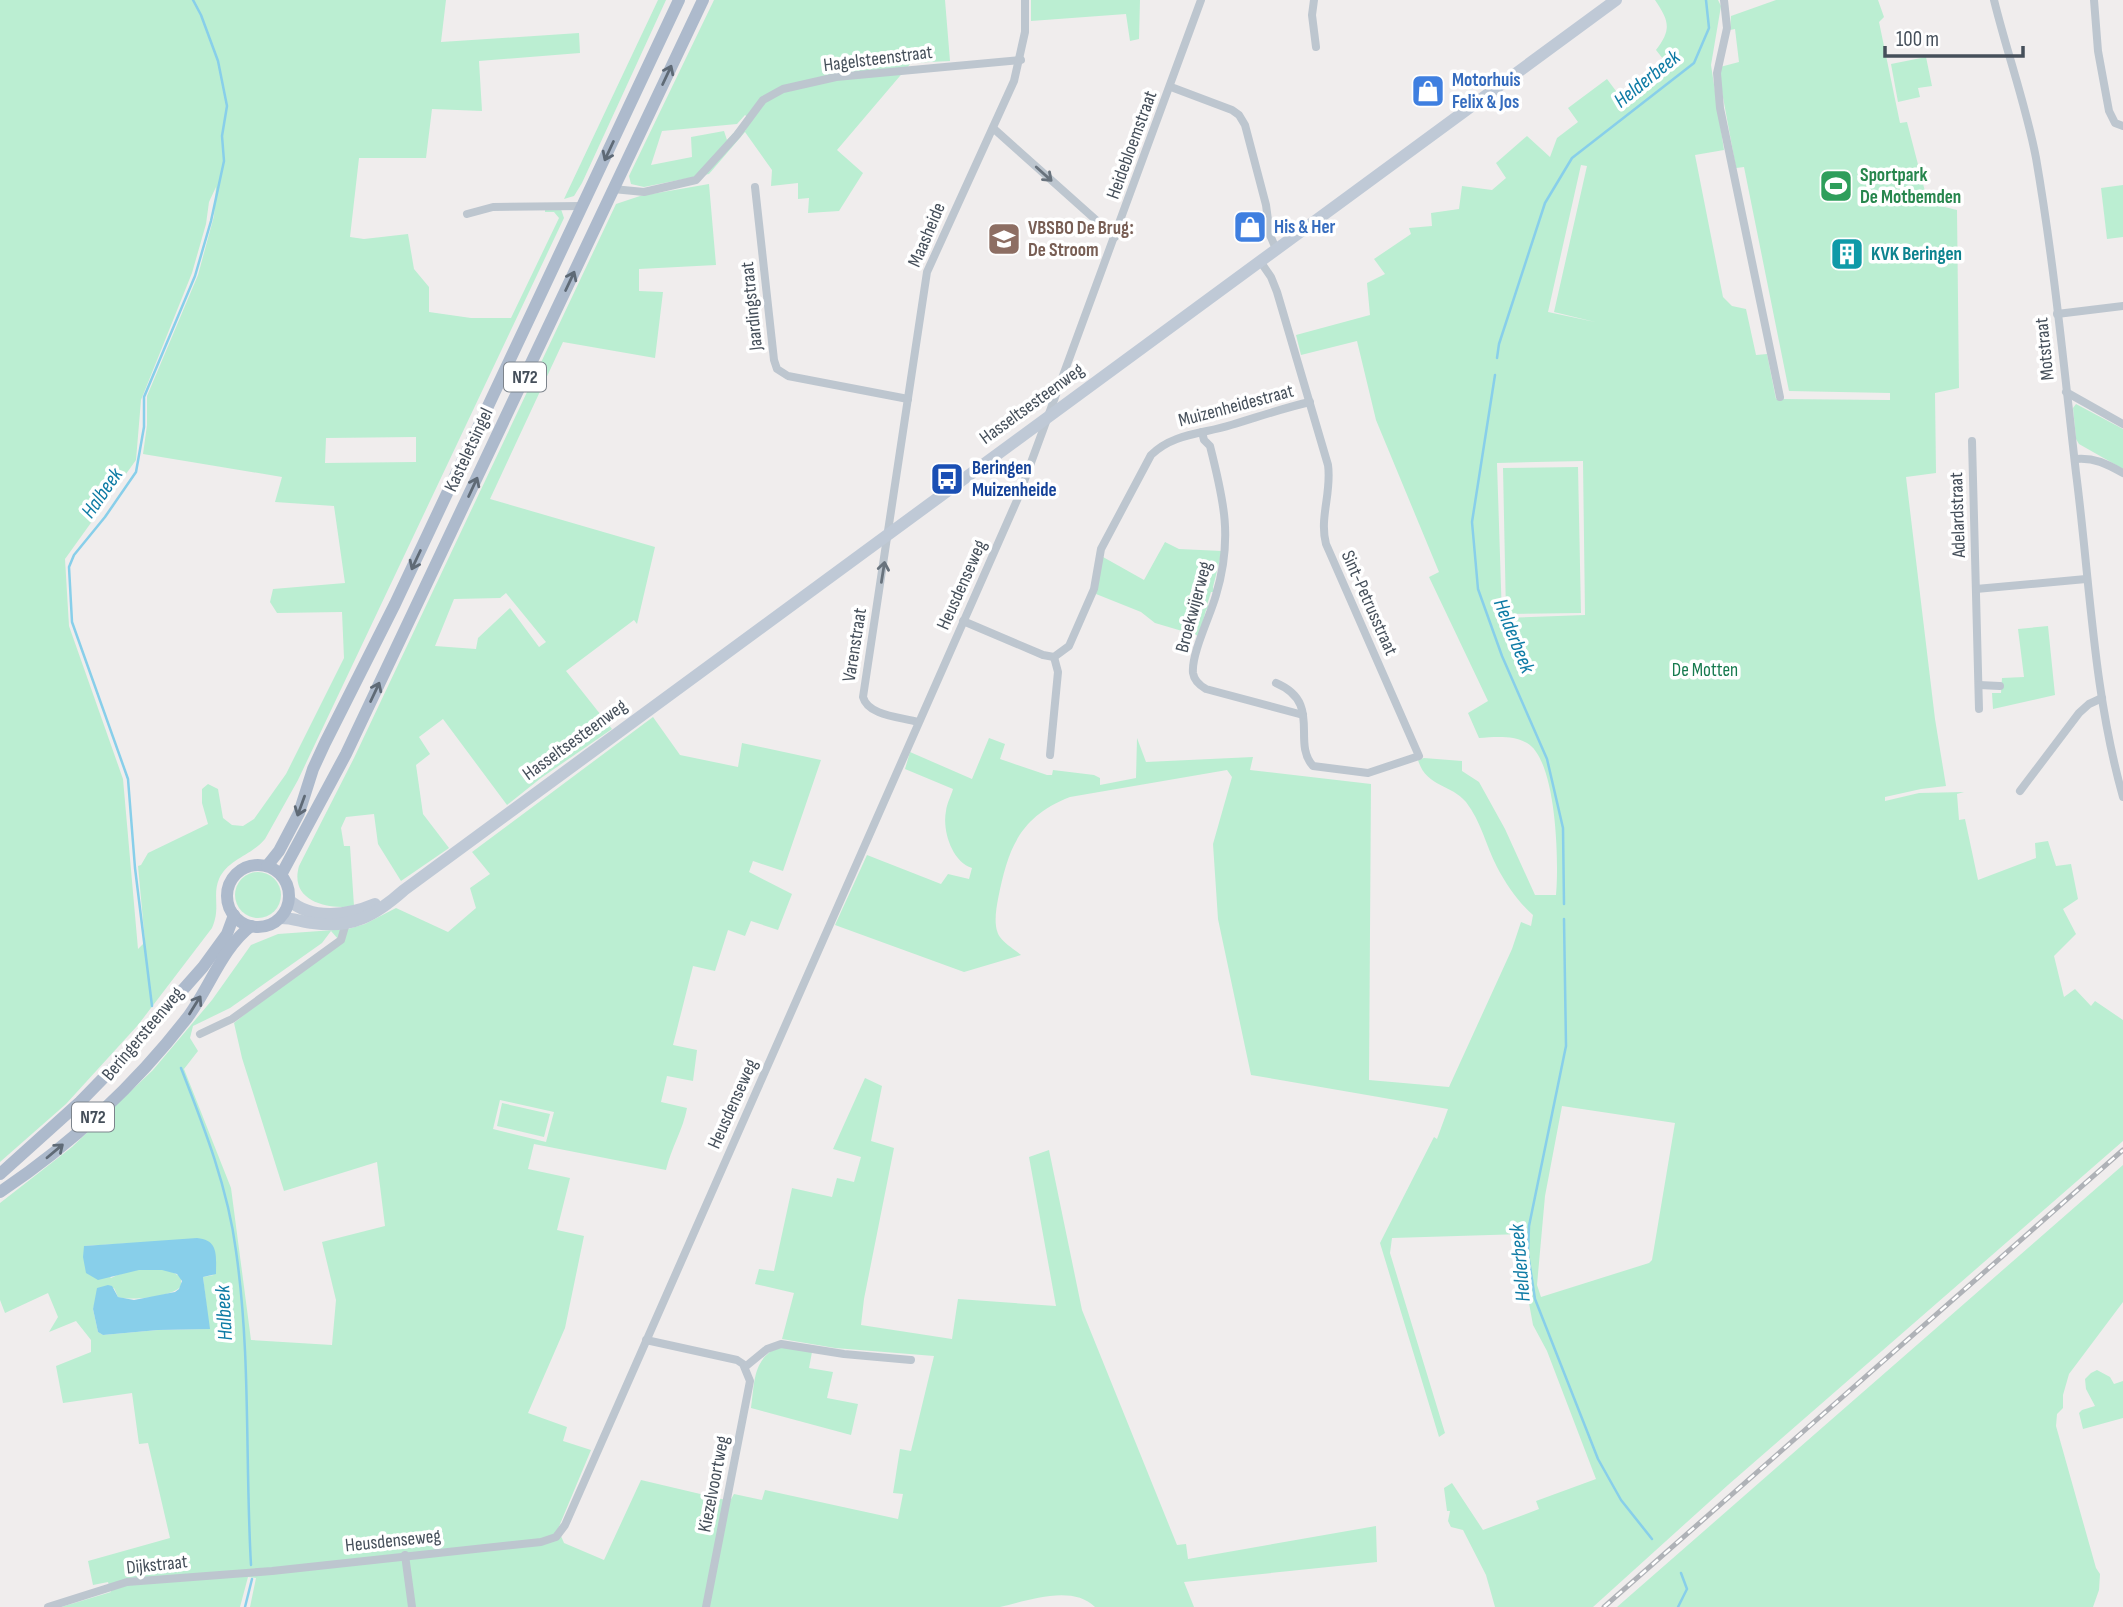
<svg xmlns="http://www.w3.org/2000/svg" width="2123" height="1607" font-family="'Sofia Sans Condensed',sans-serif">
<style>
.green{fill:#bbeed2;fill-rule:evenodd}
.water{fill:#88cfea}
.lines{fill:none;stroke-linecap:round;stroke-linejoin:round}
.stream{stroke:#88cfea;stroke-width:2.5}
.street{stroke:#bdc6cf;stroke-width:8}
.secondary{stroke:#bfc9d6;stroke-width:12}
.primary{stroke:#adbacc;stroke-width:12}
.rail-casing{stroke:#afb2b7;stroke-width:5}
.rail{stroke:#fff;stroke-width:2.5;stroke-dasharray:8;stroke-linecap:butt}
.oneway{stroke:#5f6a76}
.oneway2{stroke:#69737d}
.labels{text-anchor:middle;dominant-baseline:central;stroke-width:7;stroke-linejoin:round;paint-order:stroke}
.shield{fill:#fff;stroke:#7d848c;stroke-width:2}
.shield-label{font-size:18px;font-weight:bold;fill:#454f5a}
.street-label{font-size:19px;fill:#454f5a;stroke:#fff}
.shop-label{font-size:19px;font-weight:bold;fill:#366cbe;stroke:#fff;text-anchor:start}
.leisure-label{font-size:19px;font-weight:bold;fill:#27864d;stroke:#fff;text-anchor:start}
.education-label{font-size:19px;font-weight:bold;fill:#785e54;stroke:#fff;text-anchor:start}
.culture-label{font-size:19px;font-weight:bold;fill:#0d838f;stroke:#fff;text-anchor:start}
.transit-label{font-size:19px;font-weight:bold;fill:#164399;stroke:#fff;text-anchor:start}
.park-label{font-size:19px;fill:#177a4f;stroke:#fff}
.water-label{font-size:21px;font-style:italic;fill:#0e7ba5;stroke:#fff}
</style>
<rect width="100%" height="100%" fill="#f0eded"/>
<g class="green">
<path d="M0,0H446L441,42L579,33L580,53L479,61L482,111L432,109L426,158H359L350,237L364,239L408,234L414,269L429,287V312L471,318H511L559,218L554,212H545V207L561,209L564,218L298,780L265,839C251,856 228,859 219,879C212,896 221,908 212,928L138,1025L66,1104L0,1162ZM216,187L214,216L198,275L147,396V425L143,454L282,477L275,502L334,506L345,583L273,589L270,602L277,613L342,612L344,658L286,774L254,819L243,826L232,825L223,818L218,789L208,784L202,789V803L208,824L148,853L141,865L138,866L145,942L138,949L123,779L69,626L65,559L136,460L141,400L192,273L206,224L209,202ZM416,437V462L325,463L326,438Z"/>
<polygon points="658,0 666,0 582,183 574,196 564,199"/>
<path d="M714,0H945L950,61L911,63L837,150L863,173L839,211L808,213L809,198L798,199V183L771,186L772,170L745,132L709,174L644,187L631,184L629,176ZM745,115L751,120L745,131L739,127L727,140L724,131L691,137L692,157L651,165L662,131L737,124Z"/>
<polygon points="1031,0 1140,0 1139,39 1130,41 1126,14 1031,21"/>
<path d="M1655,0H1718L1721,6L1711,65L1724,150L1695,155L1723,297L1732,306L1746,309L1756,355L1767,354L1776,399L1890,400V393L1789,391L1744,167L1736,168L1720,81V67L1739,62L1735,29L1730,30L1731,16L1776,0H1878L1884,17L1879,22L1900,123L1907,122L1928,203L1957,210L1959,388L1935,393L1936,473L1906,477L1935,719L1946,786L1921,789L1885,797V801L1919,793L1964,792L1957,794L1959,820L1965,819L1978,880L2036,858L2035,843L2048,841L2056,866L2071,864L2078,899L2063,909L2076,934L2054,956L2064,997L2075,989L2091,1006L2095,1001L2123,1020V1141L1728,1485L1593,1607H1495L1486,1575L1463,1530L1451,1527L1448,1521L1450,1511H1447L1444,1488L1452,1483L1483,1530L1539,1509L1536,1501L1596,1479L1547,1351L1533,1325L1524,1276L1523,1234L1392,1238L1390,1253L1445,1433L1439,1437L1380,1243L1434,1137L1437,1139L1448,1109L1251,1075L1218,919L1213,844L1232,777L1227,770L1070,797C1019,817 1008,849 998,899C996,910 993,927 1000,937C1005,944 1014,949 1021,955L964,972L835,925L867,855L941,884L948,874L969,879L972,868C952,862 942,830 946,811C947,803 951,796 953,789L905,769L910,752L972,779L989,738L1005,744L1000,759L1047,775H1052L1053,770L1094,775L1100,778V785L1136,778L1137,738L1146,762L1253,757L1250,770L1371,784L1369,1080L1449,1087L1512,949L1521,922L1531,926L1533,915C1518,902 1506,884 1497,867C1486,846 1481,821 1466,802C1451,784 1426,787 1418,760L1424,758L1462,761V771L1479,782L1505,829L1535,895H1556C1559,864 1557,760 1527,743C1513,735 1495,737 1479,738L1468,713L1488,701L1429,577L1439,572L1376,420L1357,341L1301,355L1296,335L1370,315L1367,283L1385,274L1374,259L1411,234L1409,228L1432,226L1431,213L1459,209L1462,186L1492,190L1506,178L1496,163L1527,136L1550,157L1557,138L1578,122L1568,108L1607,79L1625,103L1671,69L1656,50C1672,29 1669,21 1655,0ZM1581,165L1587,166L1554,312L1595,322L1548,312ZM1583,461L1585,615L1502,618L1497,463ZM1562,1106L1675,1123L1652,1260L1649,1263L1541,1297L1537,1285L1545,1196Z"/>
<polygon points="1926,57 1932,86 1918,88 1920,97 1898,102 1891,64"/>
<path d="M709,184L716,265L639,269V291L663,292L655,358L563,342L490,499L655,547L637,624L634,620L566,671L612,729L541,778L507,805L443,719L419,737L430,754L416,765L423,814L449,848L401,881L378,844L374,814L346,817L341,828L344,846H350L354,906C327,910 289,901 299,866L354,758L616,204L640,196ZM506,593L546,642L539,647L510,608L478,638L476,649L435,646L454,599L500,598Z"/>
<polygon points="2123,185 2123,237 2107,239 2101,188"/>
<polygon points="2076,404 2123,429 2123,469 2079,444 2076,439 2073,408"/>
<polygon points="1578,467 1581,613 1506,614 1503,468"/>
<polygon points="1165,542 1179,549 1222,551 1213,587 1214,592 1211,592 1207,605 1210,606 1206,610 1199,636 1155,623 1141,612 1096,594 1103,557 1144,580"/>
<polygon points="2048,626 2055,695 1993,709 1992,693 2001,693 2002,678 2024,677 2018,629"/>
<path d="M653,717L680,755L738,767L742,743L821,760L783,871L753,861L749,872L792,894L778,930L751,921L745,936L728,930L715,971L693,966L673,1045L697,1050L693,1081L667,1076L661,1102L687,1108C683,1130 671,1148 666,1170L534,1144L528,1169L570,1178L557,1230L584,1236L565,1328L528,1413L567,1427L563,1441L591,1450L558,1529L564,1543L604,1560L641,1480L730,1501L734,1494L762,1500L765,1490L898,1519L903,1494L893,1493L900,1449L911,1451L934,1356L835,1348L782,1339L794,1293L755,1284L759,1269L774,1271L792,1188L832,1197L837,1178L854,1182L861,1157L833,1149L865,1078L882,1086L871,1141L894,1148L864,1299L861,1325L952,1339L958,1299L1056,1306L1029,1157L1049,1150L1082,1310L1177,1545L1186,1544L1188,1559L1376,1526L1377,1562L1184,1582L1194,1607H1095C1072,1584 1027,1601 1000,1607H250L256,1578L248,1577L240,1607H61L111,1592L108,1582L93,1585L88,1561L170,1538L148,1443L139,1444L132,1393L63,1403L56,1366L91,1352V1340L76,1321L49,1332L58,1317L48,1293L5,1313L0,1300V1203L72,1147L153,1070L212,1000L251,945L278,934L348,929L365,924L396,908L448,932L476,908L470,888L490,874L472,852ZM331,931L338,939L234,1023L242,1058L284,1191L377,1162L385,1226L322,1242L336,1300L332,1345L251,1340L231,1188L184,1069L198,1051L190,1038L193,1026L230,1008L322,943ZM500,1100L554,1112L546,1142L493,1129ZM134,1243L214,1275L203,1277L209,1329L158,1330L103,1335L98,1332L93,1309L97,1297L114,1288L118,1297C132,1301 173,1297 181,1286V1278C165,1262 129,1269 111,1278L84,1246Z"/>
<circle cx="258" cy="895" r="23"/>
<polygon points="502,1103 550,1114 544,1137 497,1126"/>
<polygon points="2123,1165 2123,1302 2069,1374 2063,1395 2063,1408 2057,1414 2056,1426 2096,1568 2100,1574 2099,1590 2093,1607 1617,1607"/>
<path d="M780,1346L812,1352L809,1368L833,1372L827,1398L858,1404L851,1435L751,1408C755,1382 752,1359 780,1346Z"/>
<polygon points="2097,1370 2110,1377 2114,1384 2123,1381 2123,1418 2083,1429 2079,1413 2082,1410 2095,1406 2086,1389 2085,1379 2091,1373"/>
</g>
<path class="water" d="M197,1238C219,1240 216,1256 216,1274L203,1277L210,1329L158,1330L103,1335L98,1332L93,1309L97,1288L108,1285L112,1286L118,1297L134,1300L175,1292L179,1289L182,1281L177,1274L162,1270H139L98,1280L86,1273L83,1257L84,1246Z"/>
<g class="lines">
<g class="stream">
<polyline points="1497,358 1499,344 1545,203 1572,158 1694,63 1709,28 1706,0"/>
<polyline points="1495,375 1472,522 1478,589 1502,656 1547,759 1563,828 1564,904"/>
<polyline points="1564,919 1566,1046 1529,1226 1528,1254 1535,1299 1598,1459 1621,1500 1652,1539"/>
<polyline points="152,1006 135,868 128,779 72,622 69,567 74,555 105,517 136,472 144,427 144,397 195,276 211,221 224,161 222,136 227,106 218,61 201,15 193,0"/>
<path d="M181,1068C204,1127 228,1188 236,1251C251,1355 245,1461 251,1565"/>
<polyline points="245,1607 252,1579"/>
<polyline points="1678,1607 1687,1589 1681,1573"/>
</g>
<g class="street">
<polyline points="1314,0 1312,15 1316,47"/>
<polyline points="1724,0 1727,28 1717,73 1720,108 1780,397"/>
<path d="M1994,0C2007,53 2026,105 2036,158C2054,262 2064,368 2076,473C2090,581 2093,691 2123,797"/>
<polyline points="2094,0 2098,51 2109,111 2115,123 2123,126"/>
<polyline points="1171,87 1232,110 1239,115 1245,125 1266,205 1270,235 1276,249"/>
<polyline points="993,128 1115,237"/>
<polyline points="755,187 774,360 777,369 788,376 908,399"/>
<polyline points="613,189 644,192 696,180 737,135 763,100 783,89 836,77 1021,60"/>
<polyline points="467,214 493,207 583,206"/>
<path d="M1260,261L1271,277L1277,292L1328,465C1332,492 1319,518 1326,544L1419,756L1368,773L1313,766C1291,742 1323,703 1276,683"/>
<polyline points="2057,314 2123,306"/>
<polyline points="2066,392 2123,424"/>
<path d="M1202,432L1204,440L1210,446C1224,501 1233,539 1216,595C1211,614 1191,654 1193,673C1194,680 1199,685 1206,689L1303,715"/>
<polyline points="1972,441 1979,709"/>
<path d="M2075,459C2094,457 2107,464 2123,473"/>
<polyline points="1976,589 2086,579"/>
<path d="M963,621L1043,655L1054,657L1069,646L1094,589L1101,549L1151,455C1173,433 1203,434 1231,425C1258,417 1283,408 1310,402"/>
<polyline points="1979,685 2000,686"/>
<path d="M918,722C901,717 868,716 863,697L927,272L1014,81L1025,32V0"/>
<polyline points="1050,755 1058,672 1054,657"/>
<polyline points="2020,791 2079,713 2089,704 2102,698"/>
<polyline points="200,1034 232,1019 341,940 346,923"/>
<polyline points="646,1340 737,1360 743,1364 750,1381 706,1607"/>
<polyline points="745,1367 767,1349 781,1344 844,1354 911,1360"/>
<polyline points="405,1555 412,1607"/>
<polyline points="48,1607 127,1582 272,1571 541,1542 556,1537 565,1525 1018,498 1201,0"/>
</g>
<g class="secondary">
<path d="M289,900C312,921 349,915 375,904"/>
<path d="M281,918C293,918 302,922 313,923C352,929 376,915 404,890L1616,0"/>
</g>
<g class="primary">
<circle cx="258" cy="896" r="31"/>
<polyline points="267,866 279,851 299,813 313,769 325,743 395,604 679,0"/>
<polyline points="281,875 346,754 703,0"/>
<polyline points="0,1174 80,1102 118,1063 203,967 227,934 234,915"/>
<path d="M0,1192C70,1145 135,1085 187,1018C209,989 222,948 251,926"/>
</g>
<defs>
<polyline id="rail" points="1604,1607 2123,1150"/>
</defs>
<use href="#rail" class="rail-casing"/>
<use href="#rail" class="rail"/>
</g>
<defs><path id="oneway-shaft" d="M-6 0H5M1.5-3L5.5 0L1.5 3" fill="none" stroke-width="1.6" stroke-linecap="round" stroke-linejoin="round" transform="scale(1.75)"/></defs>
<g class="oneway">
<use href="#oneway-shaft" transform="translate(667 75) rotate(-65)"/>
<use href="#oneway-shaft" transform="translate(609 151) rotate(115)"/>
<use href="#oneway-shaft" transform="translate(570 281) rotate(-65)"/>
<use href="#oneway-shaft" transform="translate(473 487) rotate(-65)"/>
<use href="#oneway-shaft" transform="translate(416 560) rotate(115)"/>
<use href="#oneway-shaft" transform="translate(375 692) rotate(-65)"/>
<use href="#oneway-shaft" transform="translate(301 806) rotate(110)"/>
<use href="#oneway-shaft" transform="translate(195 1005) rotate(-58)"/>
<use href="#oneway-shaft" transform="translate(55 1151) rotate(-40)"/>
</g>
<g class="oneway2">
<use href="#oneway-shaft" transform="translate(1044 174) rotate(42)"/>
<use href="#oneway-shaft" transform="translate(883 572) rotate(-81)"/>
</g>
<defs>
<symbol id="shop-square" viewBox="-11 -11 22 22"><rect x="-9" y="-9" width="18" height="18" rx="4" fill="#3f7fe0" stroke="#fff"/><path d="M-5-2.5h2.3a2.7 3.5 0 0 1 5.4 0H5L5.5 6h-11ZM-1.5-2.5h3a1.5 2.3 0 0 0-3 0Z" fill="#fff"/></symbol>
<symbol id="stadium-square" viewBox="-11 -11 22 22"><rect x="-9" y="-9" width="18" height="18" rx="4" fill="#2e9e5b" stroke="#fff"/><path d="M0-5a6.5 5 0 1 0 0 10a6.5 5 0 1 0 0-10ZM-3.5-1.8h7v3.6h-7Z" fill="#fff"/></symbol>
<symbol id="school-square" viewBox="-11 -11 22 22"><rect x="-9" y="-9" width="18" height="18" rx="4" fill="#8d6e63" stroke="#fff"/><path d="M0-5L7-2L0 1L-7-2ZM-4 1L0 2.5L4 1V4Q0 6-4 4Z" fill="#fff"/></symbol>
<symbol id="building-square" viewBox="-11 -11 22 22"><rect x="-9" y="-9" width="18" height="18" rx="4" fill="#0f9aa8" stroke="#fff"/><path d="M-4-6H4V6H1V3H-1V6H-4ZM-2.5-4.3h1.7v1.8h-1.7ZM.8-4.3h1.7v1.8H.8ZM-2.5-1h1.7V.8h-1.7ZM.8-1h1.7V.8H.8Z" fill="#fff"/></symbol>
<symbol id="bus-square" viewBox="-11 -11 22 22"><rect x="-9" y="-9" width="18" height="18" rx="4" fill="#1a4fb4" stroke="#fff"/><path d="M-5-6H5V4H4V6H2V4H-2V6H-4V4H-5ZM-3.5-4V0h7V-4ZM-3.5 1.2v1.5H-2V1.2ZM2 1.2v1.5H3.5V1.2Z" fill="#fff"/></symbol>
</defs>
<g fill-rule="evenodd">
<use href="#shop-square" x="1409" y="72" width="38" height="38"/>
<use href="#stadium-square" x="1817" y="167" width="38" height="38"/>
<use href="#shop-square" x="1231" y="208" width="38" height="38"/>
<use href="#school-square" x="985" y="220" width="38" height="38"/>
<use href="#building-square" x="1828" y="235" width="38" height="38"/>
<use href="#bus-square" x="928" y="460" width="38" height="38"/>
</g>
<g class="labels">
<g class="shield">
<rect x="504" y="362.5" width="42" height="29" rx="5"/>
<rect x="72" y="1102.5" width="42" height="29" rx="5"/>
</g>
<g class="shield-label">
<text x="525" y="377">N72</text>
<text x="93" y="1117">N72</text>
</g>
<g class="street-label">
<text transform="translate(878 59) rotate(-7)">Hagelsteenstraat</text>
<text transform="translate(1132 145) rotate(-70)">Heidebloemstraat</text>
<text transform="translate(927 235) rotate(-67)">Maasheide</text>
<text transform="translate(752 306) rotate(-96)">Jaardingstraat</text>
<text transform="translate(2045 349) rotate(-96)">Motstraat</text>
<text transform="translate(1032 404) rotate(-36)">Hasseltsesteenweg</text>
<text transform="translate(1236 406) rotate(-15)">Muizenheidestraat</text>
<text transform="translate(469 450) rotate(-65)">Kasteletsingel</text>
<text transform="translate(1958 515) rotate(-92)">Adelardstraat</text>
<text transform="translate(962 585) rotate(-66)">Heusdenseweg</text>
<text transform="translate(1369 603) rotate(66)">Sint-Petrusstraat</text>
<text transform="translate(1194 607) rotate(-75)">Broekwijerweg</text>
<text transform="translate(855 645) rotate(-81)">Varenstraat</text>
<text transform="translate(575 740) rotate(-36)">Hasseltsesteenweg</text>
<text transform="translate(143 1034) rotate(-50)">Beringersteenweg</text>
<text transform="translate(733 1104) rotate(-66)">Heusdenseweg</text>
<text transform="translate(714 1484) rotate(-79)">Kiezelvoortweg</text>
<text transform="translate(393 1541) rotate(-6)">Heusdenseweg</text>
<text transform="translate(157 1565) rotate(-6)">Dijkstraat</text>
</g>
<g class="shop-label">
<text x="1452" y="80">Motorhuis<tspan x="1452" dy="22">Felix &amp; Jos</tspan></text>
<text x="1274" y="227">His &amp; Her</text>
</g>
<g class="leisure-label">
<text x="1860" y="175">Sportpark<tspan x="1860" dy="22">De Motbemden</tspan></text>
</g>
<g class="education-label">
<text x="1028" y="228">VBSBO De Brug:<tspan x="1028" dy="22">De Stroom</tspan></text>
</g>
<g class="culture-label">
<text x="1871" y="254">KVK Beringen</text>
</g>
<g class="transit-label">
<text x="972" y="468">Beringen<tspan x="972" dy="22">Muizenheide</tspan></text>
</g>
<g class="park-label">
<text x="1705" y="670">De Motten</text>
</g>
<g class="water-label">
<text transform="translate(1647 79) rotate(-39)">Helderbeek</text>
<text transform="translate(102 493) rotate(-55)">Halbeek</text>
<text transform="translate(1514 636) rotate(68)">Helderbeek</text>
<text transform="translate(1520 1263) rotate(-95)">Helderbeek</text>
<text transform="translate(224 1313) rotate(-93)">Halbeek</text>
</g>
</g>
<path d="M1885 46v10h138v-10" fill="none" stroke="#454f5a" stroke-width="3.5"/>
<text x="1896" y="46" font-size="21" fill="#454f5a" stroke="#ffffff" stroke-width="5" paint-order="stroke">100 m</text>
</svg>
